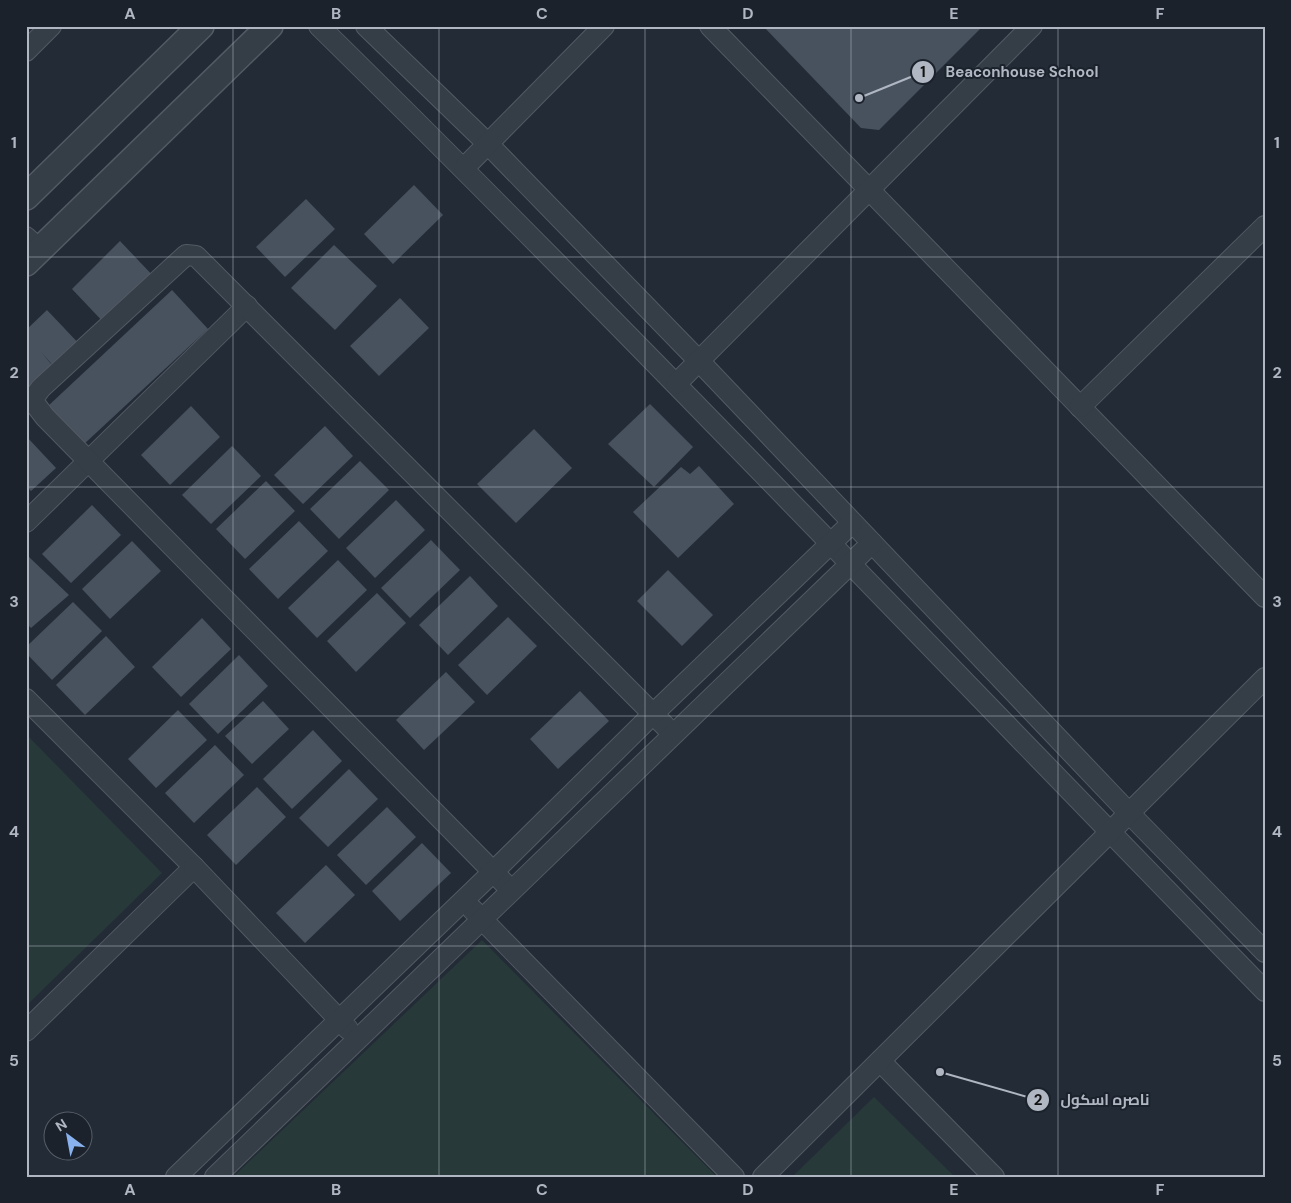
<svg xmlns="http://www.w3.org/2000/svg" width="1291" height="1203" font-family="'DM Sans',Cairo,sans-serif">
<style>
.green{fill:#273939}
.building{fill:#48525f}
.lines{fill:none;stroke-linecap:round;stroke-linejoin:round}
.minor-casing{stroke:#535a64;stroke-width:22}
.tertiary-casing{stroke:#535a64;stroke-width:28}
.minor{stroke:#353d46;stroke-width:20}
.tertiary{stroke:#353d46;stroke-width:25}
.grid{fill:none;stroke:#b0b7c3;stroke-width:1;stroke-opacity:0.55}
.leader{fill:none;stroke:#b0b7c3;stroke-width:2}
.callout-dot{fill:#b0b7c3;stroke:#1b222b;stroke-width:2}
.mark-label{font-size:15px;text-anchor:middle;font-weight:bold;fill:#111}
.callout-label{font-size:15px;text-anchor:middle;font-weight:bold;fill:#b0b7c3;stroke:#1b222b;stroke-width:4;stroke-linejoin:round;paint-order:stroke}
.neatline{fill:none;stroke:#b0b7c3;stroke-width:2}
.grid-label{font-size:16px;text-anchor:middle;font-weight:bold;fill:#b0b7c3}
</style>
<rect width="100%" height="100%" fill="#222b36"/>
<g class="green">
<polygon points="26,734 162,873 26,1006"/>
<polygon points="482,940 717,1177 234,1177 234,1176"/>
<polygon points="874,1097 955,1177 792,1177"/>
</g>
<g class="building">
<polygon points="763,26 983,26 879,130 861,128"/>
<polygon points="414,185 443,215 393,264 364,234"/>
<polygon points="306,199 335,229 285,277 256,247"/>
<polygon points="120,241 156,279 107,326 72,289"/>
<polygon points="334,245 377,286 335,330 291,288"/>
<polygon points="172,290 208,329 83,445 47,407"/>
<polygon points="400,298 429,328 379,376 350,346"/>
<polygon points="47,310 83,348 58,371 41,352 57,371 26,399 26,330"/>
<polygon points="650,404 693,447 654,487 608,444"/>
<polygon points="191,406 220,437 170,485 141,455"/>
<polygon points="325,426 353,456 303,504 274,475"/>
<polygon points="534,429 572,468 516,523 477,484"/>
<polygon points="26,436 56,468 31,491 26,486"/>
<polygon points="232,446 261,476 211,524 182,495"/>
<polygon points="360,461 389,490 339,539 310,509"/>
<polygon points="699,466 734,504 678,558 633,512 681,467 690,474"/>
<polygon points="266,481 295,511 245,559 216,529"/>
<polygon points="396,500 425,530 375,578 346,548"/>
<polygon points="92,505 121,535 71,583 42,554"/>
<polygon points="299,521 328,551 278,599 249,569"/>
<polygon points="431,540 460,570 410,618 381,588"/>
<polygon points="132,541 161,571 110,619 82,589"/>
<polygon points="29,557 69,595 31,628 26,623 26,560"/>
<polygon points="338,560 367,590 317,638 288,608"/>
<polygon points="668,570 713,615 682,646 637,601"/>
<polygon points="470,576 498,606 448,655 419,625"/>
<polygon points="377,593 406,623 356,672 327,641"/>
<polygon points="73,602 102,631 52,680 26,653 26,647"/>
<polygon points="508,617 537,646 487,695 458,665"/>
<polygon points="202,618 231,649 181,697 152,667"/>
<polygon points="106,636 135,667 85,715 56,685"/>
<polygon points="239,655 268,686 218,734 189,704"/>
<polygon points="446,672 475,702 424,750 396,720"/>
<polygon points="580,691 609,721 558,769 530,739"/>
<polygon points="263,701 289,729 252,764 225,736"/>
<polygon points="178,710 207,740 156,788 128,759"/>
<polygon points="313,730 342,761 292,809 263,779"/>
<polygon points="215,745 244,775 194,823 165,793"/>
<polygon points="349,769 378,799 328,847 299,818"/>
<polygon points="257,787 286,817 236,865 207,835"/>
<polygon points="387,807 416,837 366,885 337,855"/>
<polygon points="422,843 451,873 400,921 372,891"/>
<polygon points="326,865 355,895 305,943 276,913"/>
</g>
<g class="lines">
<defs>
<g id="minor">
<path d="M319,26C641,342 950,669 1265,991"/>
<polyline points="366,26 488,144 699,361 1129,813 1265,952"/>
<polyline points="710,26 1265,597"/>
<polyline points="26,51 51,26"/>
<polyline points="464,168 604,26"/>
<polyline points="26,237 40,250"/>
<polyline points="676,384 1032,26"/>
<polyline points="1080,407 1265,226"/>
<polyline points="26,522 247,306"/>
<polyline points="26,699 194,867 26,1031"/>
<polyline points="194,867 348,1029"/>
<polyline points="511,890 45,417 32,400 41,388 186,255 196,256 673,734"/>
<polyline points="472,909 734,1177"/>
<polyline points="880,1061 994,1177"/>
<polyline points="176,1177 493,872 653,714 852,523"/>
<polyline points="215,1177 872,543"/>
<polyline points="763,1177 1265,678"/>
</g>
<g id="tertiary">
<polyline points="26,197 201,26"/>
<polyline points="26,263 270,26"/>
</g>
</defs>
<use href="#minor" class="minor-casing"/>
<use href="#tertiary" class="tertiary-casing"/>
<use href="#minor" class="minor"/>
<use href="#tertiary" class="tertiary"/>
</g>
<path class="grid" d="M233,26V1177M439,26V1177M645,26V1177M851,26V1177M1058,26V1177M26,257H1265M26,487H1265M26,716H1265M26,946H1265"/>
<path class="leader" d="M859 98L923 72M940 1072L1038 1100"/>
<g class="callout-dot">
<circle cx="859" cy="98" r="5"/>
<circle cx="940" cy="1072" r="5"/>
<circle cx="923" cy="72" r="12"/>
<circle cx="1038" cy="1100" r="12"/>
</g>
<g class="mark-label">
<text x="923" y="77">1</text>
<text x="1038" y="1105">2</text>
</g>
<g class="callout-label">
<text x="1022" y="77">Beaconhouse School</text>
<text x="1105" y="1105">ناصرہ اسکول</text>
</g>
<rect width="1291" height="1203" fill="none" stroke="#1b222b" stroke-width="55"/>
<g transform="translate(68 1136) rotate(328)"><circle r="24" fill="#1b222b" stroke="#575e68"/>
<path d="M0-4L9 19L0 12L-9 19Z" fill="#89b1ee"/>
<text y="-8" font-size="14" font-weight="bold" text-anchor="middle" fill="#b0b7c3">N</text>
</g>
<rect x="28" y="28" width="1236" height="1148" class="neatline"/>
<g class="grid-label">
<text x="130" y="19">A</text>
<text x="336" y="19">B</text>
<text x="542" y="19">C</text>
<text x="748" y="19">D</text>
<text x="954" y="19">E</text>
<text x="1160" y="19">F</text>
<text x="14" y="148">1</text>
<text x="1277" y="148">1</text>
<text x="14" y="378">2</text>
<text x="1277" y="378">2</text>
<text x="14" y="607">3</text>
<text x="1277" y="607">3</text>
<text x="14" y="837">4</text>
<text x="1277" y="837">4</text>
<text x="14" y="1066">5</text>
<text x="1277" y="1066">5</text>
<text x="130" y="1195">A</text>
<text x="336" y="1195">B</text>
<text x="542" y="1195">C</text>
<text x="748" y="1195">D</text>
<text x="954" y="1195">E</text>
<text x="1160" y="1195">F</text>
</g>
</svg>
